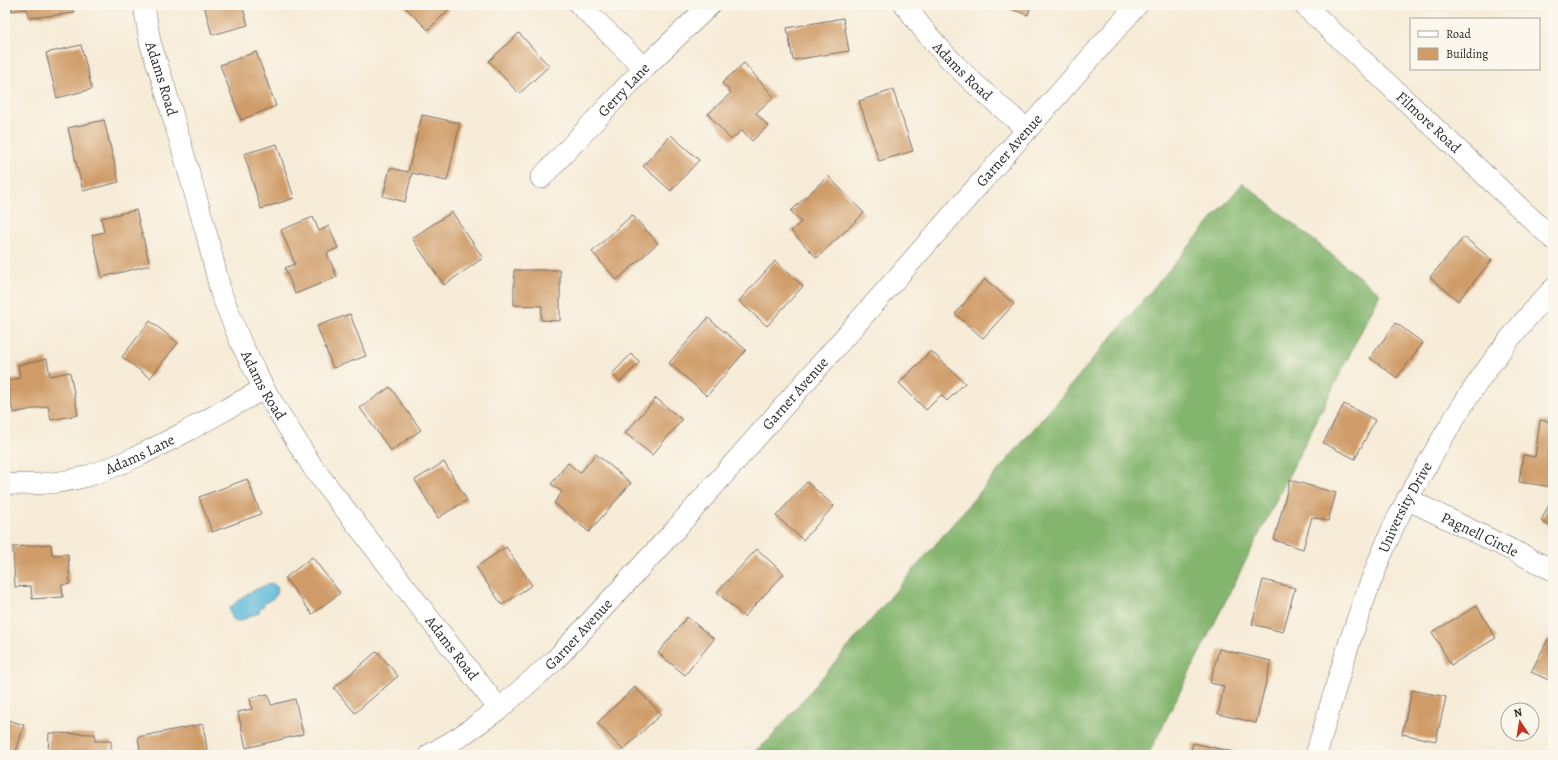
<svg xmlns="http://www.w3.org/2000/svg" width="1558" height="760" font-family="Alegreya,serif">
<style>
.forest{fill:#84b56e;stroke:#58704c}
.water{fill:#5bbada;stroke:#437282}
.building{fill:#cf9b67}
.lines{fill:none;stroke-linecap:round;stroke-linejoin:round}
.minor-casing{stroke:#726e67;stroke-width:22}
.minor{stroke:#fff;stroke-width:21}
.labels{text-anchor:middle;dominant-baseline:central;stroke-width:3;stroke-linejoin:round;paint-order:stroke}
.street-label{font-size:15px;fill:#2b2b2b;stroke:#fbf7ec}
</style>
<rect width="100%" height="100%" fill="#fbf7ec"/>
<filter id="ink" filterUnits="userSpaceOnUse"><feTurbulence type="fractalNoise" baseFrequency=".025" numOctaves="2"/><feDisplacementMap in="SourceGraphic" scale="8" xChannelSelector="R" yChannelSelector="G"/><feConvolveMatrix kernelMatrix="1 2 1 2 8 2 1 2 1" color-interpolation-filters="sRGB"/></filter>
<filter id="wash" filterUnits="userSpaceOnUse"><feTurbulence type="fractalNoise" baseFrequency=".012" numOctaves="4" result="noise"/><feDisplacementMap in="SourceGraphic" scale="16" xChannelSelector="R" yChannelSelector="G"/><feGaussianBlur stdDeviation="0.9" result="paint"/><feColorMatrix in="noise" values="0 0 0 0 0 0 0 0 0 0 0 0 0 0 0 0 0 1.4 0 .05"/><feComposite in="paint" operator="in"/></filter>
<g filter="url(#wash)">
<rect width="100%" height="100%" fill="#f6ebd7"/>
<polygon class="forest" points="1243,183 1380,294 1148,755 750,755 769,740"/>
<path class="water" d="M272,583L278,588L275,597L265,603L258,613L237,622L233,619L229,609C241,596 255,589 272,583Z"/>
<g id="blocks">
<g class="building">
<polygon points="11,5 73,5 74,13 29,18 27,9 12,11"/>
<polygon points="204,5 242,5 248,25 212,35"/>
<polygon points="403,5 453,5 428,30"/>
<polygon points="999,5 1031,5 1028,15"/>
<polygon points="843,18 849,51 793,60 787,28"/>
<polygon points="519,33 549,66 519,94 489,61"/>
<polygon points="81,45 92,89 57,98 46,53"/>
<polygon points="256,52 276,106 241,120 220,65"/>
<polygon points="744,63 774,97 756,113 768,126 752,141 742,130 731,140 708,114 731,93 722,83"/>
<polygon points="893,90 913,151 879,161 859,101"/>
<polygon points="422,115 460,123 447,181 412,173 405,202 383,196 390,168 408,172"/>
<polygon points="104,120 119,182 83,191 68,128"/>
<polygon points="671,135 699,160 671,191 643,166"/>
<polygon points="277,144 294,198 261,209 244,154"/>
<polygon points="828,176 864,213 817,258 791,231 801,222 791,211"/>
<polygon points="136,210 150,265 102,277 92,235 104,232 101,218"/>
<polygon points="452,212 483,258 444,285 412,238"/>
<polygon points="632,215 658,243 617,280 592,252"/>
<polygon points="313,217 319,231 329,226 338,248 327,253 337,277 295,294 285,268 295,264 281,230"/>
<polygon points="1464,237 1492,260 1458,301 1430,277"/>
<polygon points="775,261 803,286 767,326 739,301"/>
<polygon points="514,270 560,270 560,321 541,320 542,306 514,305"/>
<polygon points="985,279 1014,304 983,338 955,314"/>
<polygon points="350,314 366,356 333,368 317,326"/>
<polygon points="708,318 746,350 707,396 669,363"/>
<polygon points="150,321 178,343 150,378 122,357"/>
<polygon points="1396,323 1423,343 1397,378 1370,358"/>
<polygon points="931,351 965,383 947,401 941,395 926,410 899,383"/>
<polygon points="631,354 640,362 620,382 612,374"/>
<polygon points="47,359 50,376 70,372 78,415 51,420 48,406 13,413 7,381 20,378 18,365"/>
<polygon points="390,387 421,430 391,451 360,408"/>
<polygon points="656,398 682,420 652,455 625,433"/>
<polygon points="1344,404 1375,420 1355,459 1323,443"/>
<polygon points="1540,420 1553,422 1553,487 1519,482 1523,455 1535,457"/>
<polygon points="596,454 631,483 589,532 554,503 562,492 551,484 568,463 580,473"/>
<polygon points="444,462 467,500 438,518 415,480"/>
<polygon points="247,479 261,514 212,532 199,497"/>
<polygon points="1290,480 1336,493 1328,521 1312,517 1303,549 1274,540"/>
<polygon points="807,482 834,506 803,540 776,516"/>
<polygon points="1551,500 1553,501 1553,528 1541,521"/>
<polygon points="51,544 52,555 68,554 70,584 62,585 63,597 32,599 31,586 15,587 13,547"/>
<polygon points="506,547 532,585 502,605 476,567"/>
<polygon points="757,549 784,574 744,617 717,592"/>
<polygon points="312,557 340,593 312,614 285,578"/>
<polygon points="1263,580 1295,588 1283,632 1252,624"/>
<polygon points="1477,606 1496,638 1451,665 1432,632"/>
<polygon points="687,617 714,639 685,675 658,653"/>
<polygon points="1548,639 1553,641 1553,682 1531,672"/>
<polygon points="1219,649 1271,661 1256,723 1218,714 1224,686 1210,683"/>
<polygon points="377,651 398,676 355,713 334,688"/>
<polygon points="635,687 661,714 623,750 597,723"/>
<polygon points="1412,690 1446,697 1436,741 1402,734"/>
<polygon points="268,694 271,705 295,699 303,734 246,748 238,712 252,709 250,698"/>
<polygon points="5,719 24,725 15,755 5,753"/>
<polygon points="203,724 208,755 141,755 138,737"/>
<polygon points="49,733 95,734 95,741 111,741 111,755 48,755"/>
<polygon points="1193,743 1242,754 1242,755 1190,755"/>
</g>
</g>
</g>
<g filter="url(#ink)">
<use href="#blocks" fill-opacity="0" stroke="#726e67" stroke-width="1"/>
<g class="lines">
<defs>
<g id="minor">
<path id="s1" d="M144,5L150,42L164,85L206,232L221,293L241,343L264,389L314,469L499,709"/>
<polyline points="580,5 644,68"/>
<path id="s2" d="M905,5C939,54 982,92 1027,129"/>
<path id="s3" d="M1304,5L1553,239"/>
<path id="s4" d="M541,178L644,68L710,5"/>
<path id="s5" d="M5,484C31,485 59,484 84,477C121,466 155,448 189,430C214,416 239,402 264,389"/>
<path id="s6" d="M1407,499L1553,570"/>
<path id="s7" d="M429,755L458,738L499,709L555,660L674,531L1137,5"/>
<path id="s8" d="M1316,755C1337,682 1358,607 1389,537C1399,512 1413,489 1427,465C1462,402 1503,341 1553,289"/>
</g>
</defs>
<use href="#minor" class="minor-casing"/>
<use href="#minor" class="minor"/>
</g>
</g>
<g class="labels">
<g class="street-label">
<text stroke="none"><textPath href="#s2" startOffset="88">Adams Road</textPath></text>
<text stroke="none"><textPath href="#s1" startOffset="76">Adams Road</textPath></text>
<text stroke="none"><textPath href="#s4" startOffset="121">Gerry Lane</textPath></text>
<text stroke="none"><textPath href="#s3" startOffset="171">Filmore Road</textPath></text>
<text stroke="none"><textPath href="#s7" startOffset="841">Garner Avenue</textPath></text>
<text stroke="none"><textPath href="#s1" startOffset="400">Adams Road</textPath></text>
<text stroke="none"><textPath href="#s7" startOffset="517">Garner Avenue</textPath></text>
<text stroke="none"><textPath href="#s5" startOffset="140">Adams Lane</textPath></text>
<text stroke="none"><textPath href="#s8" startOffset="264">University Drive</textPath></text>
<text stroke="none"><textPath href="#s6" startOffset="81">Pagnell Circle</textPath></text>
<text stroke="none"><textPath href="#s7" startOffset="193">Garner Avenue</textPath></text>
<text stroke="none"><textPath href="#s1" startOffset="724">Adams Road</textPath></text>
</g>
</g>
<rect width="1558" height="760" fill="none" stroke="#fbf7ec" stroke-width="20"/>
<rect x="1410" y="18" width="130" height="52" fill="#fbf7ec" stroke="#a8a59f"/>
<rect x="1418" y="31" width="20" height="6" fill="#ffffff" stroke="#a8a59f"/>
<text x="1446" y="38" font-size="12" fill="#2b2b2b">Road</text>
<rect x="1418" y="48" width="20" height="12" fill="#cf9b67" stroke="#a8a59f"/>
<text x="1446" y="58" font-size="12" fill="#2b2b2b">Building</text>
<g transform="translate(1520 722) rotate(348)"><circle r="19" fill="#fbf7ec" stroke="#a8a59f"/>
<path d="M0-3L7 15L0 10L-7 15Z" fill="#c8321e"/>
<text y="-6" font-size="11" font-weight="bold" text-anchor="middle" fill="#2b2b2b">N</text>
</g>
</svg>
